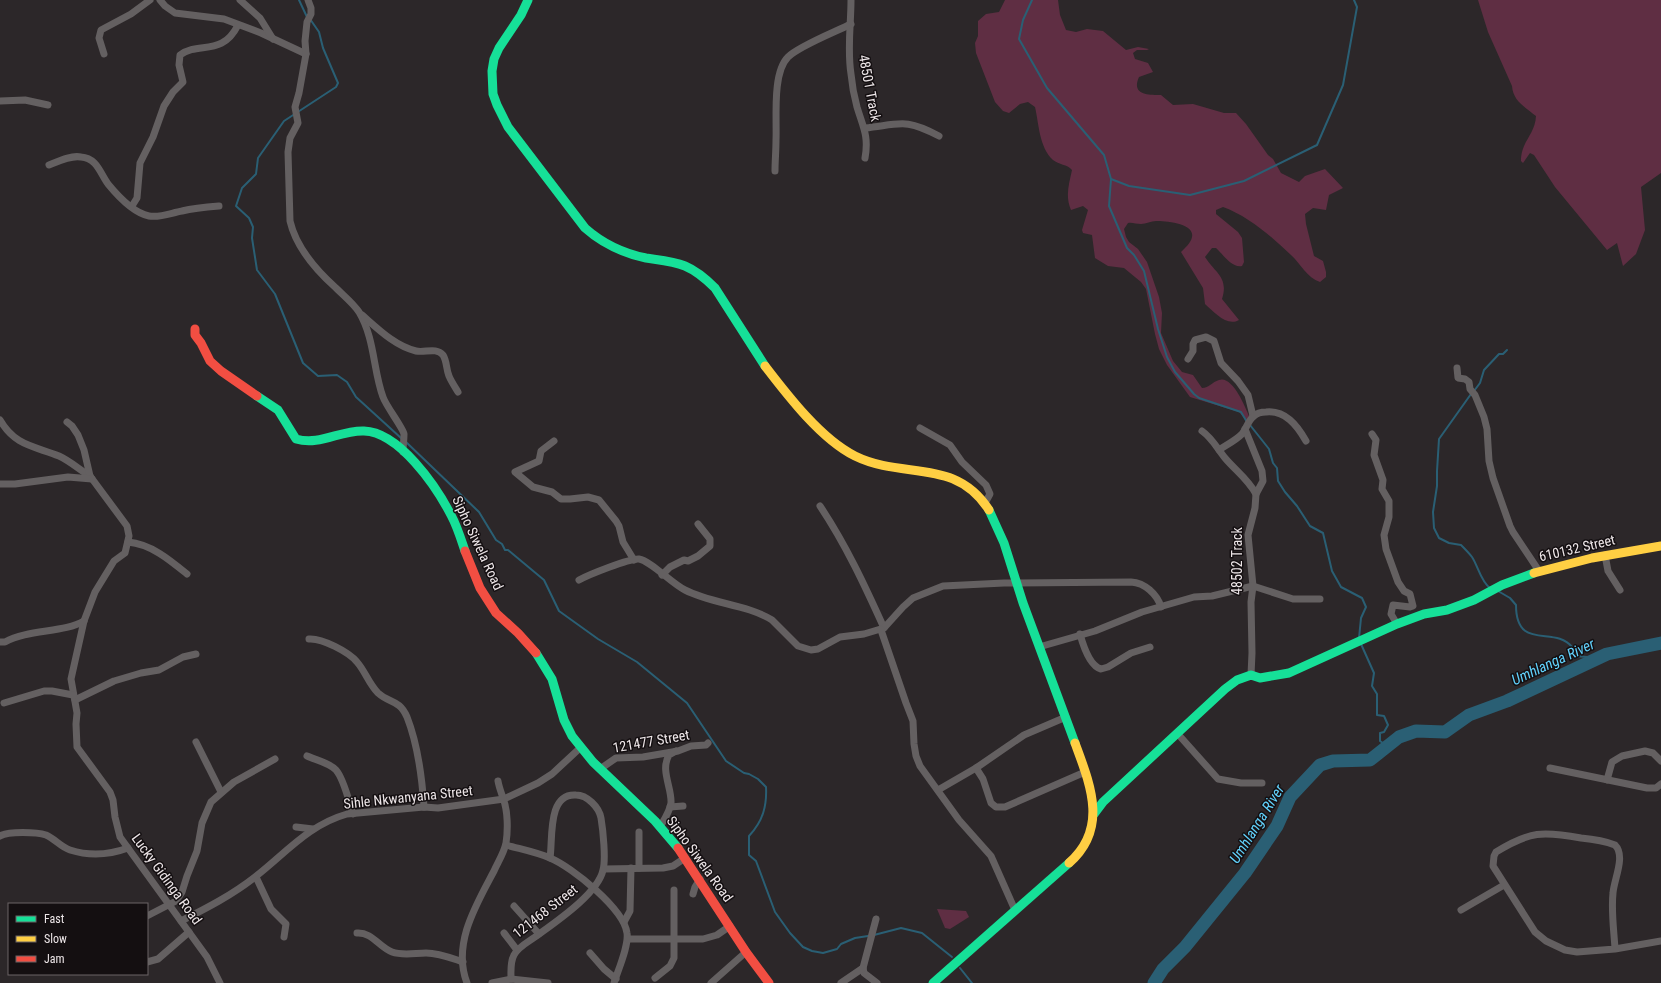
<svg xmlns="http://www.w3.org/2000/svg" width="1661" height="983" font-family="'Roboto Condensed',sans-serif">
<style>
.green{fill:#5f2e43}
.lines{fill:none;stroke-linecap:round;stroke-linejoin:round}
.stream{stroke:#2a5f74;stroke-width:2}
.river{stroke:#2a5f74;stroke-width:13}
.street{stroke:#646061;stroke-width:7}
.fast{stroke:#16e098;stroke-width:9}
.slow{stroke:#ffcf43;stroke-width:9}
.jam{stroke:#f24e42;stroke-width:9}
.labels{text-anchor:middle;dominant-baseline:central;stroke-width:3;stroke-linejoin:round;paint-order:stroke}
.street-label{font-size:14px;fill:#ede6e8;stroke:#140f11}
.water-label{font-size:15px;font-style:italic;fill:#61d0fa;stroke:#140f11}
</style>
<rect width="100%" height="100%" fill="#2c2729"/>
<g class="green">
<path d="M1005,0H1058L1060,15L1066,30L1076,32L1087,29L1103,31L1126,50L1138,47L1149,49L1147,50H1137L1133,53L1135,59L1148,63L1153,72L1139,77C1131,95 1148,95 1161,95L1173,105L1193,104L1224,113H1236L1246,124L1268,155L1273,159L1281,173L1299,182L1305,176L1325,169L1343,188L1329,195L1326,210L1313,208L1305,214L1306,224L1314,256L1323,261L1326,272V277L1320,282C1307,278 1300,263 1291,255C1271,236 1248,216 1223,207L1216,210V214L1238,232L1242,238L1244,262L1242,266C1231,268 1223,254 1216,248H1212L1205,257C1215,273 1229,277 1222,299L1239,320C1227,327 1214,312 1205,304L1203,288L1181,252C1185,248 1191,243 1192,237C1195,223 1165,221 1156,221C1151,221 1146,224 1141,224C1136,224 1132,222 1128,223L1124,229L1126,237L1129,242L1138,249L1147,262L1159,297L1162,313L1161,333L1173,361L1182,372L1193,375L1202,388C1209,388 1212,382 1219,380C1232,375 1245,406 1249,416L1247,419H1245L1239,412L1190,397L1167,365L1159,349L1155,334L1146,289L1141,282L1124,268L1108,266L1095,258L1092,235L1083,233L1082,230L1088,210L1083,206L1071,210C1065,196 1069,184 1072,170C1067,164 1059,165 1053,160C1039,147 1039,124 1035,107L1028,102L1020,104L1009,113L1003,111L995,102L976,53L975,43L978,36V21L986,14L999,12Z"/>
<path d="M1478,0H1661V173L1641,187L1645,230L1636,254L1623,266L1617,243L1607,250L1555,187L1534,155L1530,153L1523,163L1521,161C1521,141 1535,135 1536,116C1525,107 1513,101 1512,86L1488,32Z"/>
<polygon points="937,909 966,911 969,917 950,929 945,928"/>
</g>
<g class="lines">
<g class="stream">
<polyline points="299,0 307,17"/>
<polyline points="1032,0 1023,20 1019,39 1047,88 1104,155 1111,179 1109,206 1127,248 1134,255 1144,271 1158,329 1167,357 1175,372 1194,394 1199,398 1241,412 1247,422"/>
<polyline points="310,19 319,32 323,48 338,83 336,87 284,121 258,158 256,174 242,188 236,206 249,218 253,227 252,238 257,270 275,294 303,363 318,376 337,375 347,382 356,397 401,438"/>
<polyline points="1111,179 1129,186 1190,195 1244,181 1317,145 1343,85 1357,7 1354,0"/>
<polyline points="1474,391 1480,383 1484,370 1499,354 1503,354 1507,350"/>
<path d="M1471,394L1439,439L1437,471V486L1433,512L1434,528L1439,538L1449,543L1461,545C1465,549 1469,553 1472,557C1478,566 1481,582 1490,588"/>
<polyline points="1250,425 1269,449 1273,463 1277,468 1278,481 1285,492 1297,506 1310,526 1323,533 1332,571 1341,587 1362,598 1366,607 1361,618 1359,638"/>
<path d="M406,442L479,512L496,540L502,544L505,550H508L544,580L559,611L598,639L637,662L687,703L726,761L744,773L749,774L758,779L766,787C767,806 763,821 749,836V855L756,861L775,912L790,933L803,947L812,951L823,953L837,949L841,944L855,938L868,936"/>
<path d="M1498,591L1510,598L1516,605C1516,652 1555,625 1572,647C1574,649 1574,654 1575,656L1599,658"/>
<polyline points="1361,644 1374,673 1372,686 1377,694 1377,715 1384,716 1388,725 1384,732 1380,733 1380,741 1387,746"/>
<polyline points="874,935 901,928 922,933 952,957"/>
<polyline points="960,968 972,983"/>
</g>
<polyline class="river" points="1154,983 1163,969 1185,947 1245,873 1277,826 1290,797 1320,765 1333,761 1370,760 1399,737 1416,731 1445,732 1469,715 1507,701 1607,654 1661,643"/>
<g class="street">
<polyline points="160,0 165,6 175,13 224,19 261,33 306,54"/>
<polyline points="240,0 260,18 273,39"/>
<path d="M308,0L311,8V14L307,22L305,41L306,54L299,93L295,107L298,123L290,138L288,152L290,221C296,247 317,271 336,288C344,296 353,303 359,312C375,339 373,370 383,397C386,406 403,428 404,434C404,440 403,446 403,452"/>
<path d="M851,0C851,25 847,49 851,74C852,85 854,96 857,107C863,127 869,136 865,158"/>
<polyline points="104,54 99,38 101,30 131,14 150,0"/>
<polyline points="0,101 25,100 48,105"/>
<path d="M865,128C901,124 905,118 939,136"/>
<path d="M49,165C59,161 71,155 81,157C97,158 100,173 108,184C117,195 134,213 149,216C160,218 171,213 182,211C194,208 206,207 219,206"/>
<path d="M775,171C775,161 776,151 776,140C777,119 772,73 788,57C799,46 835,32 851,24"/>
<path d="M132,206L137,198L140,163L153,137L164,106L173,92L183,82L179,65L180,55C199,41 222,57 238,25"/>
<path d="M362,315C378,329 395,346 416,351C425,353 436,347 443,355C447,361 446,369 449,376C451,381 455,387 458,392"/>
<polyline points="1188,359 1193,351 1193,344 1195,340 1206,337 1214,341 1221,363 1238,381 1248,395 1253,416"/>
<polyline points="1457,368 1458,378 1465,379 1469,382 1470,389 1475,395 1484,417 1487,429 1489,461 1493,478 1510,526 1513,532 1539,571"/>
<path d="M0,420C15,446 34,446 59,456C70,461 80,470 90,476"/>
<polyline points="67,422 72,426 78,435 84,450 90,476 127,526 129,536 125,553 114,561 95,592 84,621 71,679 77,713 76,724 77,747 110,792 113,800 115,817 120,837 207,957 220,983"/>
<polyline points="920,428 950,445 962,462 986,485 990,494 985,503"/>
<polyline points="1245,429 1262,471 1263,481 1256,494 1255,508 1248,535 1253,586 1251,602 1252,653 1251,675"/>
<path d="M1202,431C1212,438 1217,448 1225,458C1235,470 1248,479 1256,494"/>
<polyline points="1372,434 1376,440 1374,455 1383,480 1382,489 1389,501 1389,517 1384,535 1386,549 1398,582 1404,591 1410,594 1413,606 1410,607 1393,605 1391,614 1397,624"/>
<polyline points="554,441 541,451 539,461 515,472 533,487 552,492 561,499 570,499 588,497 599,500 616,521 619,526 623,542 634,560"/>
<path d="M1219,450C1226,445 1235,441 1242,434C1247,428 1248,420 1254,416C1257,413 1261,412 1266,412C1285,410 1297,425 1306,441"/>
<polyline points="1,484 15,484 68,477 92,479"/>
<path d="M820,506C846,545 865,586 884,628"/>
<path d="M128,542C151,544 170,560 187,574"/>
<polyline points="1605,555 1608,571 1620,590"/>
<polyline points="662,575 670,567 684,560 688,561 698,556 710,546 710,539 698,524"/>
<path d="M579,580C588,575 630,558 639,559C651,561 671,583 685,590C712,604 746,604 772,620L798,646L811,650L818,649L840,637L864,634L884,628L903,607L913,598L943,586L1004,583L1131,582C1145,583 1157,594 1161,607"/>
<polyline points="881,630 906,703 913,721 914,744 916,756 920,766 959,820 991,856 1015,910"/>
<path d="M1080,634C1083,645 1090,666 1101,669L1108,667L1131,653L1150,647"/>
<path d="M309,639C322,638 349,652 357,662C365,671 369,684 378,693C390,704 399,699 407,717C418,745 422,777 424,807"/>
<path d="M0,642H5C28,629 64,633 84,621"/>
<polyline points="1039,647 1095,631 1142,612 1194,597 1212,596 1253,586 1293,599 1320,599"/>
<polyline points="75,700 114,681 141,673 159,670 183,657 196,654"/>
<polyline points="4,703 44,691 52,691 73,695"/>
<polyline points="1177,733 1218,779 1241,783 1262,783"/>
<polyline points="196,742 221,792"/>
<path d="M307,756C316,760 330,763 336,770C344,779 349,802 353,814"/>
<polyline points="976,768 983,779 991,803 996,807 1005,807 1085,772"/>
<polyline points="1550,768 1647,788 1656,788 1661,784"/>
<polyline points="600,769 616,758 643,757 678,751 691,746 706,745 708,743"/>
<polyline points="1607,780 1612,762 1622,756 1645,751 1653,753 1661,761"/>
<polyline points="938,790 976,768 1024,735 1066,717"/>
<polyline points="670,807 683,806"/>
<polyline points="296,827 313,829"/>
<path d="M660,827C664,820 670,811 671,803C672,788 660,770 669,755L676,751"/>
<polyline points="639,832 639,868"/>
<path d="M0,836C8,831 37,832 46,835C55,839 61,847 70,850C89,856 109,855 128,848"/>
<path d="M506,845C520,849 536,852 550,858C572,867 624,909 627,933C629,946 618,970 614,983"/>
<polyline points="604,869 663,868 673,866 685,858"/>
<polyline points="256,877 271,909 286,924 284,937"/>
<polyline points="693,894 695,887 700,879"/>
<polyline points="514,906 539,934"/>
<polyline points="1461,910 1504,885"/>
<polyline points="147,916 176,901 182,892 187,876 197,851 202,823 211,802 234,782 275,759"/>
<polyline points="876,919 863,968 864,973 877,983"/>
<path d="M181,921C207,908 232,895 255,877C285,854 308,825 347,814L424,807L438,808L504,799L538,783L552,774L580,748"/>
<polyline points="624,922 630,911 631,868"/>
<path d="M357,933C372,932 379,947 392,952C403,956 415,953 426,953C439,953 451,958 463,962"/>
<polyline points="504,933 517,950"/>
<polyline points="628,939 703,939 717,935 730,926"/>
<path d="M1615,949C1614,931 1611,911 1613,893C1614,879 1626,856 1615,845C1605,841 1592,839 1581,838C1543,831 1530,831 1496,852L1494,856L1493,866L1535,932L1546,941L1565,950L1577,952L1615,949L1661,941"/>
<polyline points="590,953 604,969 616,979"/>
<polyline points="147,962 158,959 189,932"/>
<polyline points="655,978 670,966 674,958 674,890"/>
<path d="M511,979C511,971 510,962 514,955C518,947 528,942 535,937C554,923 598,894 603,870C606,859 603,830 601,818C599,807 587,795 576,795C547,793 553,839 550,858"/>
<path d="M467,983C452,944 476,905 494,871C498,862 504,853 506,843C508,830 508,811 503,798C501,792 499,787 498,781"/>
<polyline points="492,983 511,979 548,983"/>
<polyline points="711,983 746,952"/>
<polyline points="841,983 863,968"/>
</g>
<g class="fast">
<path d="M528,0L521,15L499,48L494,59L492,71L493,94L497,105L508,127L585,228C603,244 622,253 646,258C659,260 673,261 685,266C697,271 706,279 715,288L765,366"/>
<path d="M257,396L278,410L296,439C320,446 340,430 364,431C399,432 436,486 451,515C457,526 461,539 465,551"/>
<polyline points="989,510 1004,543 1023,603 1075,743"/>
<polyline points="536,653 552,679 564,720 572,736 593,762 655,821 678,848"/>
<polyline points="1094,814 1103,802 1225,689 1237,680 1251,675 1260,678 1289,673 1397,624 1424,614 1447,610 1474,600 1502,585 1534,573"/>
<polyline points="933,983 1069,863"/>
</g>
<g class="slow">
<path d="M765,366C788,396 821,439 855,456C904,480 955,457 989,510"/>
<polyline points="1534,573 1592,558 1661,546"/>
<path d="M1069,863C1109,828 1090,784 1075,743"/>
</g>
<g class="jam">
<polyline points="195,329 195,335 201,343 210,361 221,371 257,396"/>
<polyline points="465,551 480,588 496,613 518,633 536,653"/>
<polyline points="678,848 746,952 769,983"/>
</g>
</g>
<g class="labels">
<g class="street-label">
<text transform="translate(870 88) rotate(79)">48501 Track</text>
<text transform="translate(478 543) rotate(65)">Sipho Siwela Road</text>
<text transform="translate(1577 548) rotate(-13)">610132 Street</text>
<text transform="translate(1237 561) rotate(-90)">48502 Track</text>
<text transform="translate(651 741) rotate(-10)">121477 Street</text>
<text transform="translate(408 797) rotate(-6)">Sihle Nkwanyana Street</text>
<text transform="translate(700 859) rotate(54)">Sipho Siwela Road</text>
<text transform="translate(167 879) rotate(54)">Lucky Gidinga Road</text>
<text transform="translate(545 911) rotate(-38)">121468 Street</text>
</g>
<g class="water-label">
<text transform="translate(1553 662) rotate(-25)">Umhlanga River</text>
<text transform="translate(1257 824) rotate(-58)">Umhlanga River</text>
</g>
</g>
<rect x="8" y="903" width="140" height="72" fill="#140f11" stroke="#6b6567"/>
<rect x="16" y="916" width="20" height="6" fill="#16e098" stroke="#6b6567"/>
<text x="44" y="923" font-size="12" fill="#ede6e8">Fast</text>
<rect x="16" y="936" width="20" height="6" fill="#ffcf43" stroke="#6b6567"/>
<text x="44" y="943" font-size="12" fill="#ede6e8">Slow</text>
<rect x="16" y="956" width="20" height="6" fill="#f24e42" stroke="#6b6567"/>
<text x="44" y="963" font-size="12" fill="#ede6e8">Jam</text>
</svg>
